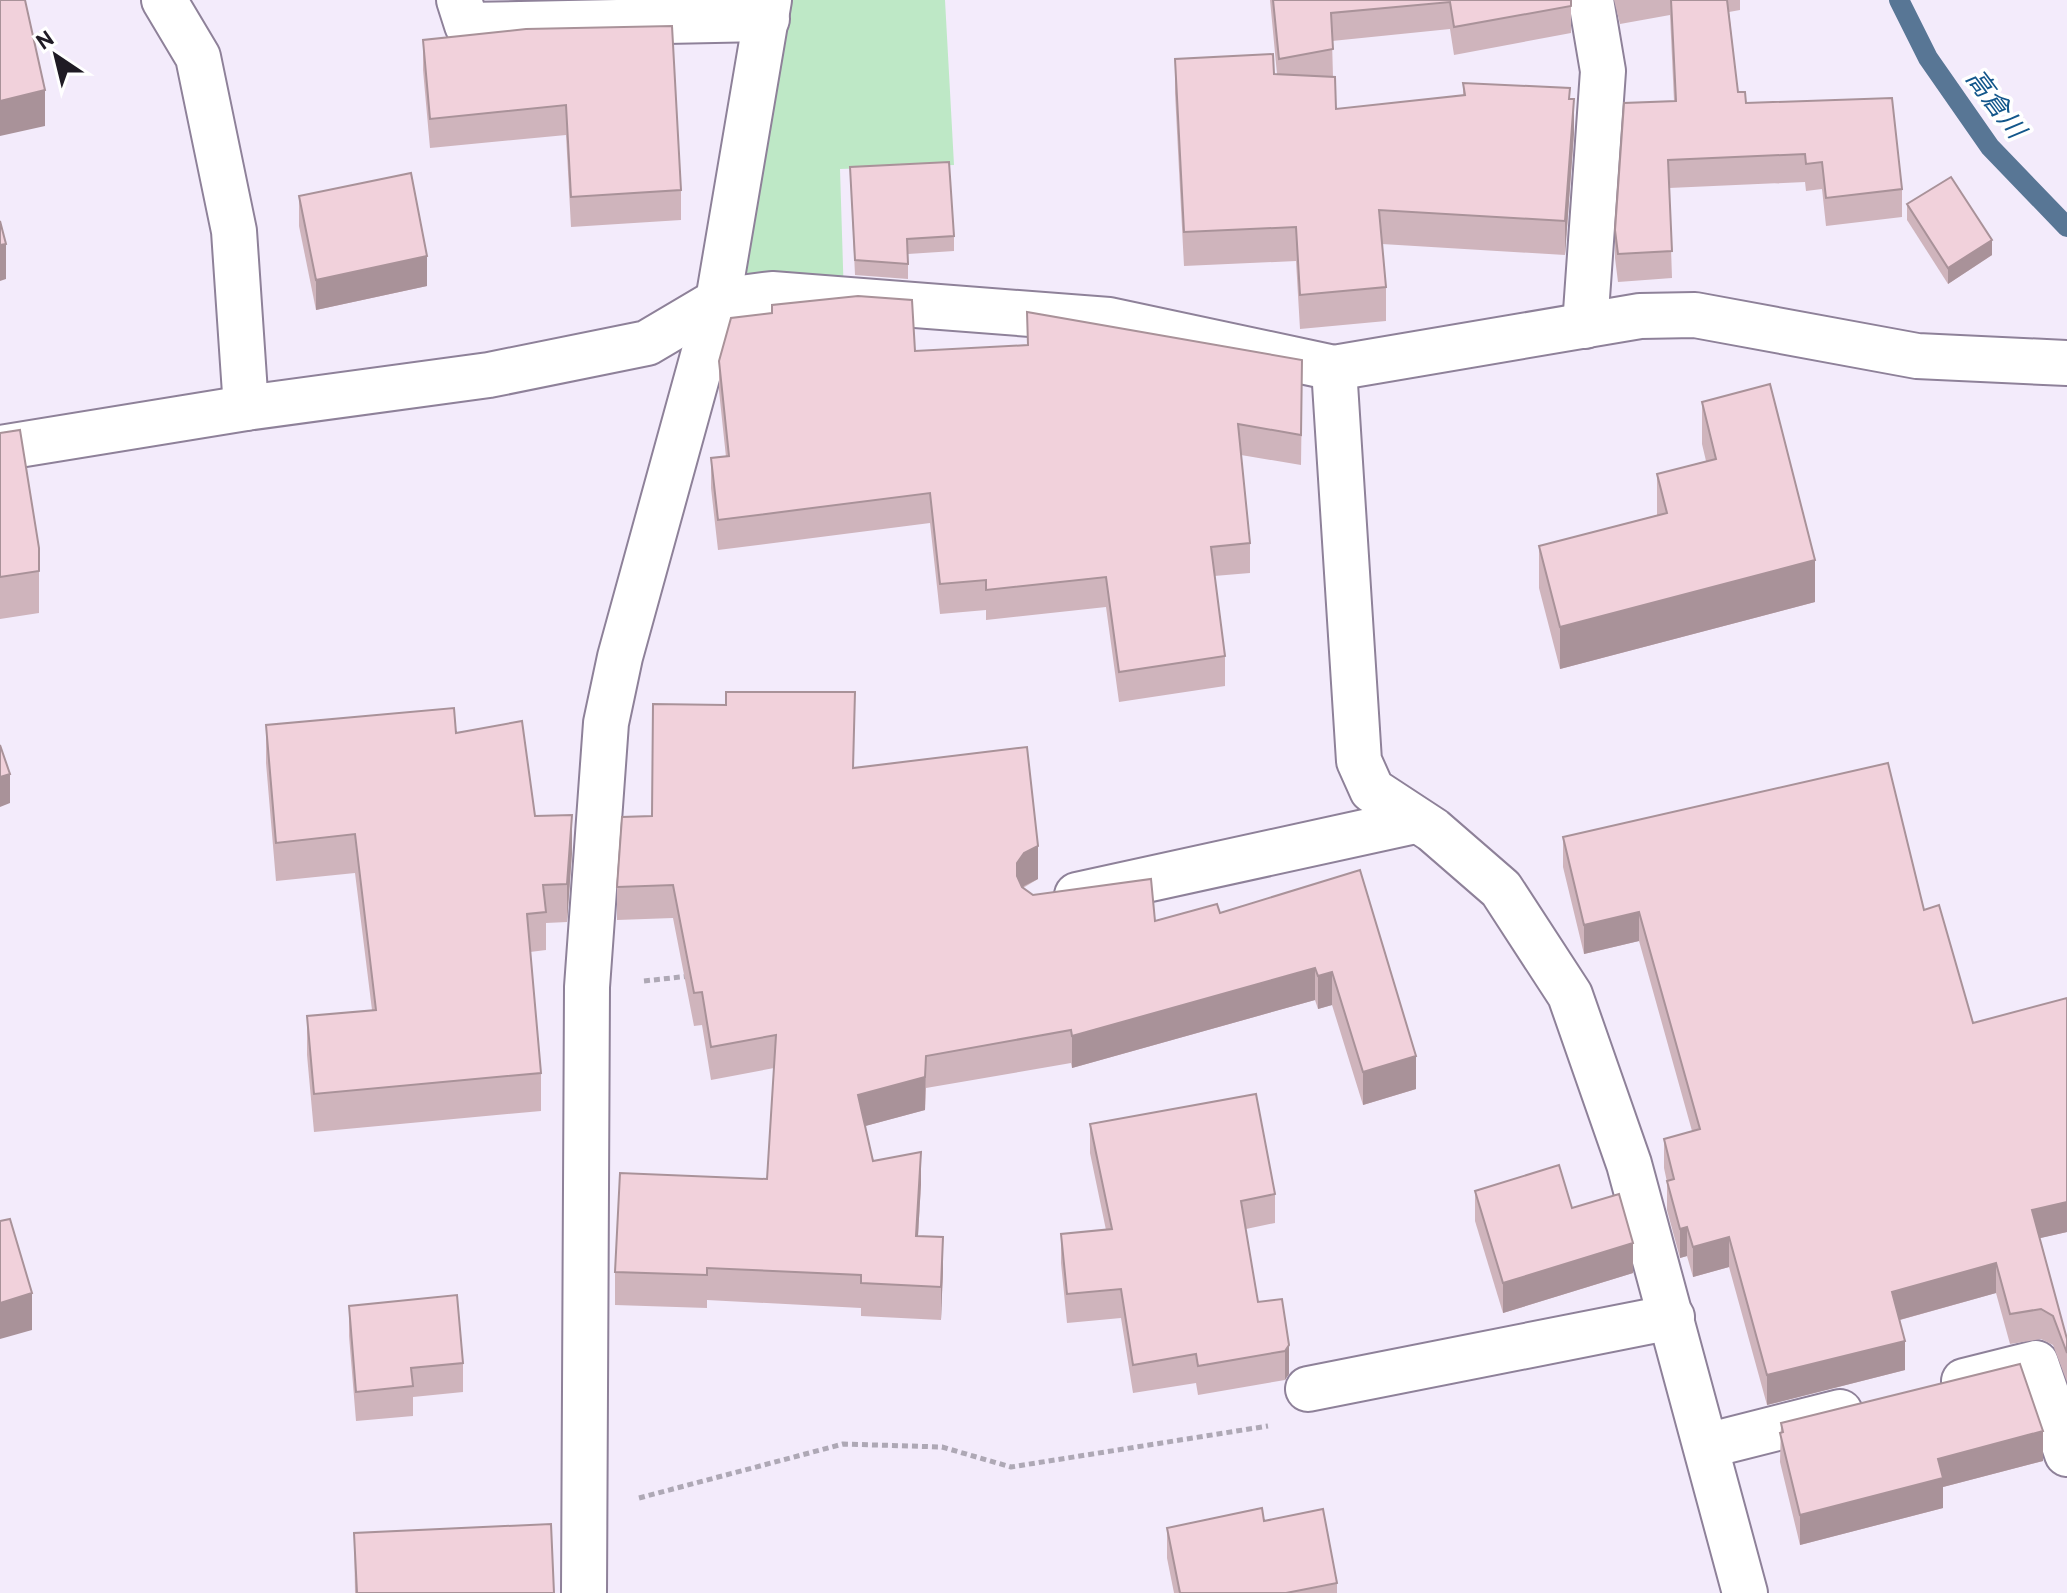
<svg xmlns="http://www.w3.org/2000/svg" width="2067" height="1593" font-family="Overpass,'Noto Sans JP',sans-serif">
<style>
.green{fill:#bee8c6}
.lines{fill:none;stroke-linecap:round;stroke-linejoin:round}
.stream{stroke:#587695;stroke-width:20}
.minor-casing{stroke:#8e8199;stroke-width:48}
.path{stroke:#aea8b5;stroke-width:5;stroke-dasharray:6 4;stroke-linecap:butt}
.minor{stroke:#fff;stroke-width:44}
.wall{fill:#cfb4bc}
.shaded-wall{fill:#a99299}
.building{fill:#f1d1db;stroke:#a99299;stroke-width:2}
.labels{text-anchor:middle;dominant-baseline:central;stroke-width:7;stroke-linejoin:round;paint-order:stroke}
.water-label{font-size:26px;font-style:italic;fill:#12568b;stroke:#fff}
</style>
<rect width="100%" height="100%" fill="#f3ebfb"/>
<polygon class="green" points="769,0 945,0 954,165 840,169 844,299 718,301"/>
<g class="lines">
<polyline class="stream" points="1899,0 1928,58 1990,147 2067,227"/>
<defs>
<g id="minor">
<polyline points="164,0 198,57 234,231 246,408"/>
<polyline points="459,0 467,25 767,19"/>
<polyline points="1585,326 1603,71 1591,0"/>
<polyline points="1334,368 1359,761 1372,790 1433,830 1501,889 1570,995 1629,1164 1745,1593"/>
<polyline points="0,448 246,408 489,375 647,343 718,301 772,294 1109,320 1334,368 1640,316 1695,315 1917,356 2067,363"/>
<polyline points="1077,895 1415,821"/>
<polyline points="1964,1381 2036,1363 2067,1454"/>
<polyline points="1308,1389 1672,1317"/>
<polyline points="1706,1446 1840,1412"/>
<polyline points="584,1593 587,987 606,723 620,657 718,301 769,0"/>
</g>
</defs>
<use href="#minor" class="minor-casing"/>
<g class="path">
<polyline points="644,981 690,976"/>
<polyline points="639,1498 843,1444 942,1447 1011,1467 1268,1426"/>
</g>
<use href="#minor" class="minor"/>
</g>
<g class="wall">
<polygon points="1270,0 1571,0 1571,33 1454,55 1450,29 1332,41 1333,77 1336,109 1463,95 1463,83 1570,99 1574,133 1565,255 1382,244 1386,287 1386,321 1300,329 1296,261 1184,266 1175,93 1175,59 1277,74"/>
<polygon points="1614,0 1740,0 1740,10 1729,12 1738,92 1746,103 1902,189 1902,217 1826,226 1822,189 1806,191 1805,182 1669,188 1672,278 1618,282 1615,258 1615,230 1674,101 1670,15 1620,24"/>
<polygon points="526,29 681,190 681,220 571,227 566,135 430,148 423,70 423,40"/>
<polygon points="850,167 954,236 954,251 908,254 908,279 855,275"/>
<polygon points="299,196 427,286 316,310 299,226"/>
<polygon points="1907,204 1992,255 1948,284 1907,220"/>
<polygon points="772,305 915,351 1027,345 1027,312 1302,390 1301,465 1241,455 1250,543 1250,573 1214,576 1225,656 1225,686 1119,702 1106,607 986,620 986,610 940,614 930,523 718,550 711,488 711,458 726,457 719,391 719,361 772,313"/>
<polygon points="1702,402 1815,602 1560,669 1539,588 1539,546 1657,515 1657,474 1706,461 1702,444"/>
<polygon points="0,433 39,548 39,613 0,619"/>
<polygon points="266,725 456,733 535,816 572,853 567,922 546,923 546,950 530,952 541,1073 541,1111 314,1132 307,1055 307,1016 372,1010 355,873 276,881 266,763"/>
<polygon points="652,816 1038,879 1023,888 1033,895 1155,921 1220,913 1360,870 1416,1089 1363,1105 1332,1005 1318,1009 1315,1000 1072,1068 1071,1063 926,1088 925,1110 865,1126 873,1161 921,1184 918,1236 943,1269 941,1320 861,1316 861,1308 707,1300 707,1308 615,1305 615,1272 767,1179 774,1068 711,1080 702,1025 694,1026 673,918 617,920 617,887"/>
<polygon points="1563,837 1924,910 1973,1023 2067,998 2067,1232 2040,1238 2067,1339 2067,1382 2053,1345 2041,1339 2010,1344 1996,1293 1900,1320 1905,1370 1767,1405 1729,1267 1693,1277 1687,1256 1680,1258 1667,1210 1667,1182 1664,1168 1664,1139 1692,1131 1639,941 1584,954 1563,867"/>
<polygon points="1090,1124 1275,1194 1275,1223 1246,1229 1258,1302 1282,1299 1289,1374 1285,1380 1198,1395 1196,1383 1133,1393 1121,1318 1067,1323 1061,1263 1061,1234 1106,1230 1090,1153"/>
<polygon points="1475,1191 1572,1208 1633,1273 1503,1313 1475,1221"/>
<polygon points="349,1306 463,1363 463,1392 413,1397 413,1416 356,1421 349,1336"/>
<polygon points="1781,1423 2043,1461 1943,1487 1943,1508 1800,1545 1780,1462"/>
<polygon points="1264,1521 1337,1583 1337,1593 1174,1593 1167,1558 1167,1528"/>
<polygon points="354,1533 554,1593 355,1593"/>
</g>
<g class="shaded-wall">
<polygon points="45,90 45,126 0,136 0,101"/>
<polygon points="1574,99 1574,133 1565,255 1565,221"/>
<polygon points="1992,240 1992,255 1948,284 1948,268"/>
<polygon points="6,244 6,279 0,281 0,245"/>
<polygon points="427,256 427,286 316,310 316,280"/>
<polygon points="1815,560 1815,602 1560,669 1560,627"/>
<polygon points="10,774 10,803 0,807 0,777"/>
<polygon points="572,815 572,853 567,922 567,884"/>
<polygon points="1038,846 1038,879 1024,886 1017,896 1017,863 1024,853"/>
<polygon points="1639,912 1639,941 1584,954 1584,925"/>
<polygon points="1315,968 1315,1000 1072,1068 1072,1036"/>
<polygon points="1332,972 1332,1005 1318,1009 1318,976"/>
<polygon points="926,1056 925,1110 858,1128 858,1095"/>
<polygon points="1416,1056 1416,1089 1363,1105 1363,1072"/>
<polygon points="921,1152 921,1184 916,1269 916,1236"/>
<polygon points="2067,1202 2067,1232 2032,1240 2032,1210"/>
<polygon points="1687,1227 1687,1256 1680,1258 1680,1229"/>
<polygon points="943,1237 943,1269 941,1320 941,1287"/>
<polygon points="1729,1237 1729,1267 1693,1277 1693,1247"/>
<polygon points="1633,1243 1633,1273 1503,1313 1503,1283"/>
<polygon points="1996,1263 1996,1293 1892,1322 1892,1292"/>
<polygon points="32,1293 32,1330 0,1339 0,1303"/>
<polygon points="1905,1341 1905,1370 1767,1405 1767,1375"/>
<polygon points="1289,1345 1289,1374 1285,1380 1285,1351"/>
<polygon points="2043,1431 2043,1461 1943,1487 1943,1508 1800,1545 1800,1515 1938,1459"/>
</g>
<g class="building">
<polygon points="0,0 25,0 45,90 0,101"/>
<polygon points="1273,0 1571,0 1571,6 1454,27 1450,2 1331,13 1333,49 1279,59"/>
<polygon points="1671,0 1727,0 1738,92 1745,92 1746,103 1892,98 1902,189 1826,198 1822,162 1806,164 1805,154 1668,160 1672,251 1618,254 1615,230 1624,103 1676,101"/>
<polygon points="672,26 681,190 571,197 566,105 430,119 423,40 526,29"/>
<polygon points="1273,54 1274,74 1335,77 1336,109 1465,95 1463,83 1570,88 1569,99 1574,99 1565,221 1379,210 1386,287 1300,295 1296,227 1184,232 1175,59"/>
<polygon points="949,162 954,236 907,239 908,264 855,260 850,167"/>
<polygon points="411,173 427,256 316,280 299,196"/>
<polygon points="1951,177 1992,240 1948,268 1907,204"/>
<polygon points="0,221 6,244 0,245"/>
<polygon points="858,296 912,300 915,351 1028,345 1027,312 1302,360 1301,435 1238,424 1250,543 1211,547 1225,656 1119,672 1106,577 986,590 986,580 940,584 930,493 718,520 711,458 729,456 719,361 731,318 772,313 772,305"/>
<polygon points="1770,384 1815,560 1560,627 1539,546 1667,513 1657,474 1716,459 1702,402"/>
<polygon points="20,430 39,548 39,571 0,577 0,433"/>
<polygon points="726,692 855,692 853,768 1027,747 1038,846 1024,853 1017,863 1017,876 1022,887 1033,895 1151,879 1155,921 1217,904 1220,913 1360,870 1416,1056 1363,1072 1332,972 1318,976 1315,968 1072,1036 1071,1030 926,1056 925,1077 858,1095 873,1161 921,1152 916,1236 943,1237 941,1287 861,1283 861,1275 707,1268 707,1275 615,1272 620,1173 767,1179 776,1035 711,1047 702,992 694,993 673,885 617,887 622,817 652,816 653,704 726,705"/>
<polygon points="454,708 456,733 522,721 535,816 572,815 567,884 543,885 546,912 527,914 541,1073 314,1094 307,1016 376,1010 355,834 276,843 266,725"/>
<polygon points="0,745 10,774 0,777"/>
<polygon points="1888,763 1924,910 1939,905 1973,1023 2067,998 2067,1202 2032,1210 2067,1339 2067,1353 2053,1316 2041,1309 2010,1314 1996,1263 1892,1292 1905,1341 1767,1375 1729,1237 1693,1247 1687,1227 1680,1229 1667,1181 1674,1179 1664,1139 1700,1129 1639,912 1584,925 1563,837"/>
<polygon points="1256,1094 1275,1194 1241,1201 1258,1302 1282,1299 1289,1345 1285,1351 1198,1366 1196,1354 1133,1365 1121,1289 1067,1294 1061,1234 1112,1229 1090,1124"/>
<polygon points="1559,1165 1572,1208 1619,1194 1633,1243 1503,1283 1475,1191"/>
<polygon points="10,1219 32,1293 0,1303 0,1221"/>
<polygon points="457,1295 463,1363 411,1368 413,1386 356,1392 349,1306"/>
<polygon points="2020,1364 2043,1431 1938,1459 1943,1478 1800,1515 1780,1433 1783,1432 1781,1423"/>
<polygon points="1262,1508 1264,1521 1323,1509 1337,1583 1286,1593 1180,1593 1167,1528"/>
<polygon points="551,1524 554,1593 357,1593 354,1533"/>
</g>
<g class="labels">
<g class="water-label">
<text transform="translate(1994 105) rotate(53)">高倉川</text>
</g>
</g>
<g transform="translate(56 56) rotate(325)" stroke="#ffffff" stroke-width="6" paint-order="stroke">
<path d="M0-6L14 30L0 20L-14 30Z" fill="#1f1b24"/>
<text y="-12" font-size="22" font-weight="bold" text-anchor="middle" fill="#1f1b24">N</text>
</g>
</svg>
